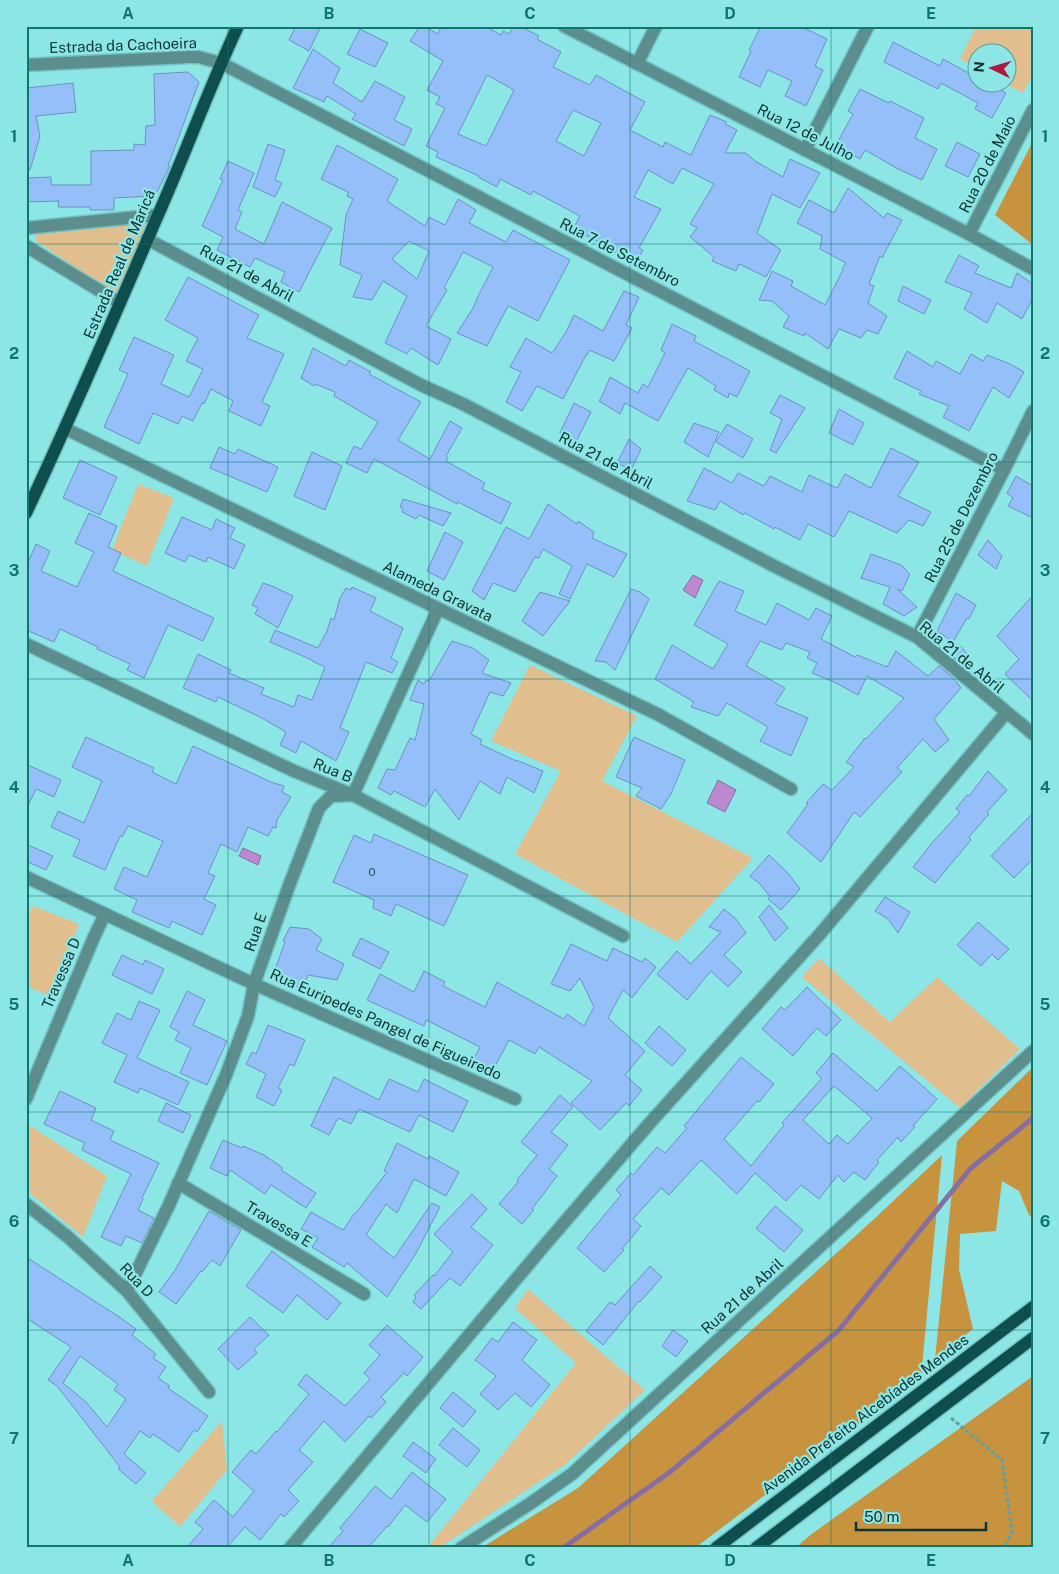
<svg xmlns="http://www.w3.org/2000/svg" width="1059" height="1574" font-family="'Public Sans',sans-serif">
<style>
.green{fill:#e1be8d}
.forest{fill:#c7933f}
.water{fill:#bc88d0;stroke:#876ea1}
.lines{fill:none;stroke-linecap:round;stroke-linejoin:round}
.stream{stroke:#876ea1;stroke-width:5}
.building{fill:#94bff8;stroke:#6d91c3;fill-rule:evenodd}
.minor-casing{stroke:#73c2c2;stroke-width:15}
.major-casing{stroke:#73c2c2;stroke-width:15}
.path{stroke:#5ca2a2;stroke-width:3;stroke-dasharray:4 2.5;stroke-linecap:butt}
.minor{stroke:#5d8e8e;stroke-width:12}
.major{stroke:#0f4e4e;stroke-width:12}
.grid{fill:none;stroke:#0f766e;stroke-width:1;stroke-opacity:0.55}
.labels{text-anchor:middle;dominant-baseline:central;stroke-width:4.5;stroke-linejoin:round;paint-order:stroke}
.number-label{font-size:12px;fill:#2e5664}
.street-label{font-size:15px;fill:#0c3333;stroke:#8de6e6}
.neatline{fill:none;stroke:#0f766e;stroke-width:2}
.grid-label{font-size:16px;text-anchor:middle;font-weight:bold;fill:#0f766e}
</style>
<rect width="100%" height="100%" fill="#8de6e6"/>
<g class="green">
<polygon points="976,26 1033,26 1033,75 1023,93 1004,83 1006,82 1006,52 976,52 976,68 960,59"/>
<polygon points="143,224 148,228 118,292 111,291 36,241 36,235 41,232"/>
<polygon points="138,484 174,498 147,566 112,550"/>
<polygon points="530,665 637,716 602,781 753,858 677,942 515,854 561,771 491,741"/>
<polygon points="33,906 79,924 51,996 26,986 26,917"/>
<polygon points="819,958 890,1022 937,977 1020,1049 960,1108 802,977"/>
<polygon points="26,1123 107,1176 83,1237 26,1190"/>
<polygon points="528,1289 645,1390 566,1464 439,1548 427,1548 576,1363 515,1308"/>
<polygon points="222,1421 227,1470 180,1527 152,1501"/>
</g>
<g class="forest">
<polygon points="1033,141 1033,245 995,215"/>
<polygon points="1033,1067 1033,1219 1029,1215 1019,1191 1002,1181 996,1231 960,1234 959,1269 973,1329 935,1359 957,1141"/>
<polygon points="942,1155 921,1377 695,1548 481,1548 578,1488 873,1220"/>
<polygon points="1033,1376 1033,1548 795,1548 813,1533"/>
</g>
<g class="water">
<polygon points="693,575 703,580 695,598 683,590"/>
<polygon points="718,780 736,790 725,812 707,803"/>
<polygon points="243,848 261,856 258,865 239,856"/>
</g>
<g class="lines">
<polyline class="stream" points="563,1548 670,1472 838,1331 971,1168 1033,1118"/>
</g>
<g class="building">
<polygon points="296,26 321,26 309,51 289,40"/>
<path d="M420,26H424L438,34L441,26H485L501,35L503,31L509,34L514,26H520L539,36L537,39L561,52L553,67L590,85L596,75L645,102L630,130L663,147L665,142L691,155L710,115L727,122L725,124L737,130L725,153H746L755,161L783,177L790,159L820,173L800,208L772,194L757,233L781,250L766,277L739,264L736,271L712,261L714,257L690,237L697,228L690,224L714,184L682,168L673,184L648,170L634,197L661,209L639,248L643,250L636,264L614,252L615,250L573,229L580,216L533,191L531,195L500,179L497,187L478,177L479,176L436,157L438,152L426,146L445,108L436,104L440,97L427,90L443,61L410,41ZM487,75L514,90L486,146L458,134ZM573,110L601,123L584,156L556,141Z"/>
<polygon points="761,26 800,26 827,39 815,66 823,70 806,106 785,96 792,81 768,70 760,87 739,77 751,51 749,50"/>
<polygon points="360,29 388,43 375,67 347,54"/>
<polygon points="893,42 940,66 943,59 976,77 976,82 986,82 1006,93 992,118 975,109 978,103 941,83 938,89 884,62"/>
<polygon points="313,49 340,68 333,83 362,102 375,81 405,97 394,120 412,129 404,146 352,119 356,114 327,96 324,102 293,88"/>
<polygon points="188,72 199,82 168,166 170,166 155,196 114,198 114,210 90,210 90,207 58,207 59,201 26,202 26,178 51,177 51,185 91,185 91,151 134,150 134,144 145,145 146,126 155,125 154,74"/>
<polygon points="73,83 76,112 36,116 40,136 30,170 26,169 26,88"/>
<polygon points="860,89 889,103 890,101 924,118 915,138 937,149 922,180 898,169 865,150 860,159 836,145 853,114 848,111"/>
<polygon points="957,142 980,154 968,177 945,166"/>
<polygon points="268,144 285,150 275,180 282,183 275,197 253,187"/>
<path d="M337,145L398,179L387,201L425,226L429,217L445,225L458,199L476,210L469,223L506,242L513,230L570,260L538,321L508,306L487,346L457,333L473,308L478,296L493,267L463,252L444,288L447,290L426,326L451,339L438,365L411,348L407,354L385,343L407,296L383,281L372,300L353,297L362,275L340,265L346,215L353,199L347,196L348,192L321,179ZM409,241L429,251L417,279L392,259Z"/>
<polygon points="228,161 254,173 238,210 242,212 235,229 264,244 282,202 332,228 299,292 281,282 285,272 255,258 250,267 217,250 223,237 202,226 223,180 220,179"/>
<polygon points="848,188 884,218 887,213 902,220 882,258 880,256 869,284 874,286 868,303 887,316 878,334 867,330 861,338 839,329 828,349 805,333 804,336 783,327 789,316 772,301 759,300 772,271 793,281 791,286 825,305 843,270 842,269 846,263 820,249 822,236 797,223 809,200 834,213"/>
<polygon points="959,255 979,266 975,273 1011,288 1017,273 1033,284 1033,298 1022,319 997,303 987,323 964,309 972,293 945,282"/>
<polygon points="188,277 259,315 247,338 284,354 262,402 270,406 261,426 229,411 233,401 211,389 204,404 202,403 193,421 182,416 178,424 153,413 139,444 104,427 128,374 119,370 134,337 174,355 161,384 189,397 203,369 186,361 198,338 165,320"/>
<polygon points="903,286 931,300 924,314 898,301"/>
<polygon points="624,291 639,297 626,325 632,328 614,361 589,350 587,355 586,355 563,399 537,386 522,411 506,402 521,372 510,367 526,338 552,353 566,332 574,315 603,331"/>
<polygon points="672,324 696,336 694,341 750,371 737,397 729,393 728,398 714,390 716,386 688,368 658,421 625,403 620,414 599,401 603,394 610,377 638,393 643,384 648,387 665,353 661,350"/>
<polygon points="313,348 346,366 349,360 371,372 369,374 421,402 398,440 430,459 450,421 462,428 446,456 448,458 446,461 485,483 482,489 511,503 501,524 458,502 457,504 374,459 367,473 346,463 354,446 361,449 378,422 334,396 335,392 315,384 314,386 301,378"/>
<polygon points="907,351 933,367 936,361 960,374 971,354 983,361 987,355 1010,364 1024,372 1009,398 993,387 969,431 943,417 949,406 919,394 921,391 894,378"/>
<polygon points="780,395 805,408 776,453 770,450 782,419 770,413"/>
<polygon points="574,403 591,412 577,440 560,433"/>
<polygon points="839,409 864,423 853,445 829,433"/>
<polygon points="694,423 719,432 708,457 684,442"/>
<polygon points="727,424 753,439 743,458 716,442"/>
<polygon points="629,439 641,449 631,470 617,463"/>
<polygon points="219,447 235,454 238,449 278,467 267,492 210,468"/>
<polygon points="891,448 919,462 898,496 931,512 923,526 909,520 897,533 849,511 834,537 808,524 800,540 775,527 774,529 745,513 743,515 720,501 715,510 687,501 704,468 732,483 738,473 764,486 770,476 802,492 809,475 837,488 845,474 871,488"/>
<polygon points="312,452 342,466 325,510 294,496"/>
<polygon points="80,460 117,477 100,515 63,498"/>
<polygon points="1016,476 1033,486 1033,518 1008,506 1013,498 1007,493"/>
<polygon points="403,499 451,513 443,526 419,515 416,519 402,512 403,508 400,507"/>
<polygon points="548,504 577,524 578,521 594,532 592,538 627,554 614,577 587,564 570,599 559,594 572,566 543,549 539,558 535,557 515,592 493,583 484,600 472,591 506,527 529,539"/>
<polygon points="89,513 117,526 108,547 121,553 113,571 214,618 203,641 168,625 144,678 127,670 130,664 97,649 98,647 60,629 54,642 26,630 26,564 27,565 36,544 50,551 41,571 77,587 94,552 75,543"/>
<polygon points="182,517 212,530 216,519 235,528 230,538 245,545 234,569 208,557 206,562 189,555 185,562 165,553"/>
<polygon points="445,532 463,542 444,580 427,571"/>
<polygon points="988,540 1002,556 996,569 978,555"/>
<polygon points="871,554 901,565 910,574 902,591 897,589 917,607 904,616 883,604 890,587 861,578"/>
<polygon points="719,581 744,591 735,611 766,625 777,603 809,620 816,608 832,616 821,639 855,657 857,655 887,667 896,651 928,676 939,666 954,679 961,688 934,719 949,740 935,752 923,739 897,768 902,772 860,817 854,812 821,862 787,833 808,804 806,803 823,784 832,790 854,767 846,762 865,738 866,739 904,698 867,676 858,695 834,682 812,673 817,663 807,658 810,652 786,643 782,650 760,641 746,666 785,688 775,704 808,718 791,756 760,741 768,727 727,703 718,716 691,707 694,702 655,679 672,645 713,669 728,644 694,625"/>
<polygon points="263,583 272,586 293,596 278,628 255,614 258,608 252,605"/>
<polygon points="352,587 376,598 370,611 403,628 391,658 398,662 392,673 366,662 340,728 349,732 336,761 301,741 296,753 280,745 286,732 260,717 218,697 216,702 183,688 198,654 231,670 229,673 264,688 261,694 294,707 298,695 312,700 325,667 312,661 312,660 270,642 275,630 318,648 327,631 331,618 334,620 340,598 346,588 351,590"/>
<polygon points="631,589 640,592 649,599 615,670 606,662 595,661"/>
<polygon points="540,592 570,601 543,636 522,621"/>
<polygon points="956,593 976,605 969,619 967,618 953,642 937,631"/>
<polygon points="1033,595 1033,701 1005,674 1019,659 997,636"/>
<polygon points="452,641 473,648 489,660 482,673 511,683 503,696 490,692 471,734 482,740 480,744 516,761 516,760 543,771 534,793 507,777 500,794 480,781 459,820 435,789 425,807 394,791 391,795 378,788 387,769 395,770 410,738 415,740 424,704 410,700 418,680 424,684 426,680 429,681"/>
<polygon points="961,646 969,656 962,664 951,655"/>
<polygon points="86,737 154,768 152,772 176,784 193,746 271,782 284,786 282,792 291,797 277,820 276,828 273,827 268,836 248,827 237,852 221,844 208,873 215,876 204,899 216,905 202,935 172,921 169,928 132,912 137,900 114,889 124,867 147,877 163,841 128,826 122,837 120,836 105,870 73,856 80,840 51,827 58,811 84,823 102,781 72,767"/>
<polygon points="634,737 685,760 671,794 661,809 636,796 642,788 616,777"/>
<polygon points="26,764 61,780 54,797 36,789 26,810"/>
<polygon points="988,771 1007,790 987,812 989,814 969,837 971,840 935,883 913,867 932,843 960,812 956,809 967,795 969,796"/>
<polygon points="1033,813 1033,859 1014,878 991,856"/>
<polygon points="374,834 468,875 444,926 396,904 391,916 373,908 374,900 333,882 354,835 371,843"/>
<polygon points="26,844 53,856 46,870 26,861"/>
<polygon points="769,855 787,872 800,889 781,910 768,899 770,897 760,884 750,876"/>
<polygon points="885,897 910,912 898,933 888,919 875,911"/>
<polygon points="769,905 788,928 775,941 759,917"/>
<polygon points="724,909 736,919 746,933 724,955 742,972 728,987 711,971 687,1000 657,974 677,951 691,964 721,932 709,927"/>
<polygon points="978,922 1009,949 998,960 992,954 981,966 957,945"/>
<polygon points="290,927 309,929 322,939 316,950 344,964 337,980 308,975 303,989 272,978 285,942 283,941"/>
<polygon points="361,938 389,952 380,969 352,955"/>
<polygon points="571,944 607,961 613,948 642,962 645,958 656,967 632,998 623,990 608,1018 645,1051 625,1075 642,1090 629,1106 626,1103 600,1130 571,1103 592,1081 539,1047 535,1054 509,1040 491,1074 471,1064 480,1047 426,1020 424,1026 367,1000 380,974 414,992 424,971 445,982 443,986 485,1007 497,982 564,1019 567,1014 584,1026 594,1007 580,978 570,991 551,984"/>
<polygon points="122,955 143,965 145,960 164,969 152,994 112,975"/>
<polygon points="807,987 841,1020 826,1036 817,1028 793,1056 762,1029 781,1007 785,1010"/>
<polygon points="187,991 205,1000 193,1025 227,1041 207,1085 180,1073 191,1048 175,1040 179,1032 170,1027"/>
<polygon points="139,1001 160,1010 137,1058 189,1082 178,1105 140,1088 138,1093 114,1082 127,1055 102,1043 117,1013 131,1020"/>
<polygon points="268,1025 305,1040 294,1066 290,1064 278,1088 282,1090 274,1106 256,1097 266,1074 246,1064 252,1052 256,1054"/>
<polygon points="659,1026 686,1050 672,1066 645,1043"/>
<path d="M833,1053L877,1091L900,1066L937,1099L913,1126L915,1127L901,1142L898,1137L877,1160L879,1162L865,1180L854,1172L844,1182L838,1175L819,1199L801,1185L786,1201L755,1173L737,1194L701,1160L669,1195L661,1188L633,1219L641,1226L622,1249L624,1250L604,1272L577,1248L621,1195L616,1190L631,1173L633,1175L657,1147L665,1153L687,1128L684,1126L741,1057L774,1084L759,1102L757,1101L724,1139L751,1166L784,1125L782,1123L822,1078L816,1073ZM834,1086L872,1118L848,1144L837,1135L829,1144L803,1120Z"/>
<polygon points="334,1077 379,1100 389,1079 418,1092 424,1079 468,1101 453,1132 419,1115 410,1132 359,1109 351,1124 338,1118 329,1135 311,1126"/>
<polygon points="60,1091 96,1108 91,1120 114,1131 110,1140 159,1163 142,1198 143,1199 138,1210 154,1218 142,1243 126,1236 121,1246 101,1237 131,1174 82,1150 85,1143 44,1124"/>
<polygon points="560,1095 573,1107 551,1132 568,1145 549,1169 557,1176 532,1209 534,1210 522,1224 499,1204 518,1182 517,1180 537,1155 521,1142"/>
<polygon points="166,1103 191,1115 183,1133 158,1121"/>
<polygon points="223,1140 242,1148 243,1146 264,1155 283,1168 281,1170 316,1193 306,1208 271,1185 265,1194 230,1170 227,1176 210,1168"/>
<polygon points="397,1143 428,1159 429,1156 459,1172 446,1196 414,1179 397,1213 386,1204 366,1235 394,1258 432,1203 440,1207 415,1255 387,1297 347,1263 344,1267 312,1247 318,1238 301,1229 311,1212 343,1230 354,1214 355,1214 387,1172 384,1171"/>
<polygon points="472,1194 487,1209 471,1227 493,1245 460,1286 450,1278 421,1309 413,1302 416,1297 414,1295 433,1275 434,1276 453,1252 434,1234"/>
<polygon points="775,1206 803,1230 784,1252 756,1228"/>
<polygon points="209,1211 241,1230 220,1266 212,1260 202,1272 201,1271 176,1304 159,1292 175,1270"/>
<polygon points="272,1251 321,1287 341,1303 327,1320 297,1295 283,1313 246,1286"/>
<path d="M26,1257L121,1318L136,1329L132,1335L156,1354L153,1358L166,1367L158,1378L170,1386L168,1388L208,1416L197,1432L194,1430L179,1452L153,1434L150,1438L140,1431L124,1454L146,1473L136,1484L118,1469L120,1467L57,1386L48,1380L71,1347L26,1318ZM80,1356L118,1384L114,1390L126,1399L107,1427L86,1402L63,1383Z"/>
<polygon points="650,1266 662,1277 640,1302 639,1301 603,1345 586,1331 610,1302 615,1305"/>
<polygon points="250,1317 269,1335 254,1349 257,1353 238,1370 218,1349"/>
<polygon points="513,1322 537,1340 522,1360 550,1385 531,1407 515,1393 498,1410 480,1394 496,1376 475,1360 492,1338 498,1342"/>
<polygon points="387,1325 423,1357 407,1376 404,1373 381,1397 386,1402 371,1418 369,1416 345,1442 324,1421 299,1450 313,1462 288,1490 299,1501 284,1517 281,1514 260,1540 245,1527 226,1548 186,1548 203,1529 195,1522 214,1500 233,1517 254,1491 232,1472 251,1450 256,1454 276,1431 277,1432 309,1394 298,1385 306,1374 345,1406 370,1379 364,1373 380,1355 369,1345"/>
<polygon points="673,1330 688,1341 676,1357 662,1346"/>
<polygon points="453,1392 476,1411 463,1427 440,1408"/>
<polygon points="453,1428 480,1450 467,1467 439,1445"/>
<polygon points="413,1442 436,1459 426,1473 403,1456"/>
<polygon points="412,1472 446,1499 427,1522 405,1505 388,1527 387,1526 368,1548 328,1548 343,1531 340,1528 375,1486 391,1499"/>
</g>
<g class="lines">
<defs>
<g id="minor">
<polyline points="564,26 969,234 1033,269"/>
<polyline points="637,64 656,26"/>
<polyline points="26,65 188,57 198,57 221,63 1004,470"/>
<polyline points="805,150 868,26"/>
<polyline points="26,228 158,215"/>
<polyline points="969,234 1033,110"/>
<polyline points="147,239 421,385 463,404 772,565 917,637 1033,734"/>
<polyline points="26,246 120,303"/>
<polyline points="66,429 659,715 791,789"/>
<polyline points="917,637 1004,470 1033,411"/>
<polyline points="26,644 294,771 353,795 623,936"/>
<polyline points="26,877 254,984 515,1099"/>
<polyline points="26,1099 94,937 105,914"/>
<polyline points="178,1183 364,1294"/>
<polyline points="26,1204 68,1237 127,1291 209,1392"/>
<polyline points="127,1291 169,1205 226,1075 248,1016 254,984 290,883 319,808 331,796 353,795 438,609"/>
<polyline points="290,1548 544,1246 648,1125 820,934 1006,713"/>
<polyline points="461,1548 531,1503 572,1474 1033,1051"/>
</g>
<g id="major">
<path d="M26,513C72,415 115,315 158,215C186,152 209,88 238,26"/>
<polyline points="716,1548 1033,1307"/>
<polyline points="756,1548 1033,1338"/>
</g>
</defs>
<use href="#minor" class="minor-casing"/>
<use href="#major" class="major-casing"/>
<polyline class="path" points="951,1418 1002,1460 1012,1532 1004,1548"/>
<use href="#minor" class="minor"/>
<use href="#major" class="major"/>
</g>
<path class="grid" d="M228,26V1548M429,26V1548M630,26V1548M831,26V1548M26,244H1033M26,462H1033M26,679H1033M26,896H1033M26,1112H1033M26,1330H1033"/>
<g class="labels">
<g class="number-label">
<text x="372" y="872">0</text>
</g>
<g class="street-label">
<text transform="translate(123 45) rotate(-2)">Estrada da Cachoeira</text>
<text transform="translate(806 132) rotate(27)">Rua 12 de Julho</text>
<text transform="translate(987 164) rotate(-63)">Rua 20 de Maio</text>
<text transform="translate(620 252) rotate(27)">Rua 7 de Setembro</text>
<text transform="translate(119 264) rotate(-67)">Estrada Real de Maricá</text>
<text transform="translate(247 273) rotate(28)">Rua 21 de Abril</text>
<text transform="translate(606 460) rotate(28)">Rua 21 de Abril</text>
<text transform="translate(961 517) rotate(-63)">Rua 25 de Dezembro</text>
<text transform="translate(438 591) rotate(26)">Alameda Gravata</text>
<text transform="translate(962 657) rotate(39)">Rua 21 de Abril</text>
<text transform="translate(333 770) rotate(22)">Rua B</text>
<text transform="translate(255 932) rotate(-71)">Rua E</text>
<text transform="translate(61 973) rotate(-67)">Travessa D</text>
<text transform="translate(386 1024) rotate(24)">Rua Euripedes Pangel de Figueiredo</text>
<text transform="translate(279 1224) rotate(31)">Travessa E</text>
<text transform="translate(137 1280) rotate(46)">Rua D</text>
<text transform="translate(742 1296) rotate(-42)">Rua 21 de Abril</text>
<text transform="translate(865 1414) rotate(-37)">Avenida Prefeito Alcebíades Mendes</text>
</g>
</g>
<rect width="1059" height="1574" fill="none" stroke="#8de6e6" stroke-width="55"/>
<g transform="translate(992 68) rotate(275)"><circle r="24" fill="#8de6e6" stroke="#599e9e"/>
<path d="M0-4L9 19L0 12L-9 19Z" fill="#ad193b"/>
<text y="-8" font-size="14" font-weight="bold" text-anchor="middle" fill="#0c3333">N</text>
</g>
<path d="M856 1522v8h130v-8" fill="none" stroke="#0c3333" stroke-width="2.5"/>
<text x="864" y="1522" font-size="15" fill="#0c3333" stroke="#8de6e6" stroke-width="4" paint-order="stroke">50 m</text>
<rect x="28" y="28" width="1004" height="1518" class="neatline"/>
<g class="grid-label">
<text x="128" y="19">A</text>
<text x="329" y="19">B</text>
<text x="530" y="19">C</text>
<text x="730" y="19">D</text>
<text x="931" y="19">E</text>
<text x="14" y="142">1</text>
<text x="1045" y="142">1</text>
<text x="14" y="359">2</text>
<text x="1045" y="359">2</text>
<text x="14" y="576">3</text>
<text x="1045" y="576">3</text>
<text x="14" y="793">4</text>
<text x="1045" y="793">4</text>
<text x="14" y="1010">5</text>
<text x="1045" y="1010">5</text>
<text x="14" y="1227">6</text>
<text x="1045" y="1227">6</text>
<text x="14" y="1444">7</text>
<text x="1045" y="1444">7</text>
<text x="128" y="1566">A</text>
<text x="329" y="1566">B</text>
<text x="530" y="1566">C</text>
<text x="730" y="1566">D</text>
<text x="931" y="1566">E</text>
</g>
</svg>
